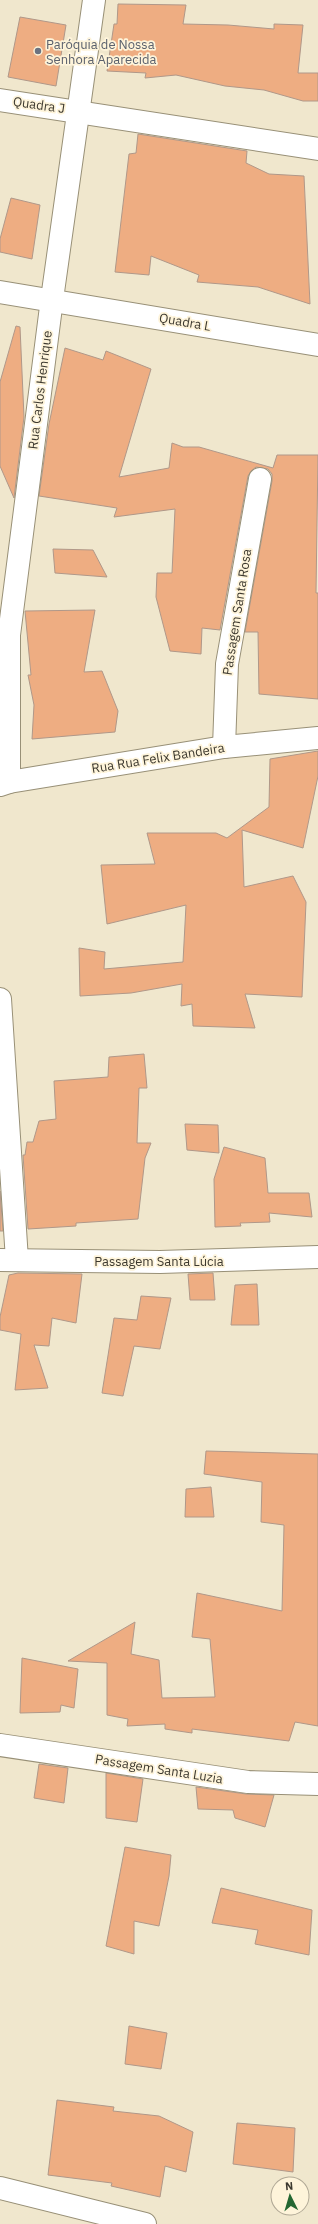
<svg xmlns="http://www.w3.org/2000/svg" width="318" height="2224" font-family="'IBM Plex Sans',sans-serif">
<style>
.building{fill:#eead82;stroke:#b09889}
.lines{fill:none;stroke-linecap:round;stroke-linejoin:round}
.street-casing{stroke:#989077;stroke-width:24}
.street{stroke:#fff;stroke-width:22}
.worship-dot{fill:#6b7280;stroke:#fef4da;stroke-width:1.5}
.labels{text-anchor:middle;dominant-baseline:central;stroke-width:3.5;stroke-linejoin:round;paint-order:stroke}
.worship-label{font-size:13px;fill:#5b616d;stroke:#fef4da;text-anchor:start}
.street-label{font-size:13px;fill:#3d392f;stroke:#fef4da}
</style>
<rect width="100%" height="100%" fill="#f0e7cd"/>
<g class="building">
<polygon points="118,4 186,5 183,24 228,25 274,29 274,24 303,25 298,73 318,73 318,101 303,101 264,90 225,86 176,75 145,78 146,73 107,71 114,24 117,24"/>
<polygon points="20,17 66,25 56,86 8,77"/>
<polygon points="138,134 247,151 246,163 269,174 304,176 310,304 258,287 197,282 199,275 151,256 149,275 115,272 129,154 136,153"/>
<polygon points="11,198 40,205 32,259 0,252 0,239"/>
<polygon points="16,326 20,327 24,417 14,498 0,466 0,382"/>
<polygon points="65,348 103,360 106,351 151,369 119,477 169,468 172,443 183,447 199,447 273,468 277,455 318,455 316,593 318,593 318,699 259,694 258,632 245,632 272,481 272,474 268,469 256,467 251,471 248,476 220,630 202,628 201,654 170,651 156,597 157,573 172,573 175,509 114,517 117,508 39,496 49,424"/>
<polygon points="53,549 93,550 107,577 55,573"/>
<polygon points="95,610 84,672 102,671 118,711 115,732 32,739 34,705 28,675 31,675 25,611"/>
<polygon points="318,751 318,776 303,848 242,830 244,887 293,876 306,902 302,997 245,994 255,1028 193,1026 192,1004 181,1006 182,984 131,993 80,996 79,948 105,952 104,969 183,962 186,905 107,924 101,865 155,864 147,833 216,833 227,838 269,807 270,759"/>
<polygon points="144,1054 147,1088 139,1088 137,1143 151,1143 145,1158 138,1219 76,1223 76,1226 28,1229 23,1155 25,1155 27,1142 33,1142 39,1121 56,1119 54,1081 108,1077 109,1057"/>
<polygon points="185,1124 218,1125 219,1153 187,1150"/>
<polygon points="224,1147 265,1158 268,1193 309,1193 312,1217 269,1213 270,1222 240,1223 241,1226 215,1227 214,1179"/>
<polygon points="0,1191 3,1231 0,1231"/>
<polygon points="18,1273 82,1274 76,1323 52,1318 49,1346 34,1345 48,1388 15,1390 21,1334 0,1330 0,1317 9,1275"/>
<polygon points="213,1273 215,1300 190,1300 188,1274"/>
<polygon points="257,1284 259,1325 231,1325 235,1285"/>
<polygon points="141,1296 171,1298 160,1349 134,1346 123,1396 102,1393 114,1318 137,1320"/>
<polygon points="206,1451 318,1454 318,1726 295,1722 289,1741 192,1729 192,1733 165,1729 165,1724 127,1726 128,1719 107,1715 107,1663 68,1661 135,1622 131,1654 159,1660 162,1698 215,1697 210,1639 192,1637 197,1593 282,1611 284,1525 261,1522 262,1482 204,1474"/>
<polygon points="211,1487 214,1517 185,1517 186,1489"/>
<polygon points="22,1658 78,1669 74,1708 61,1705 60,1712 20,1713"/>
<polygon points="39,1764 68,1768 64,1803 34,1798"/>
<polygon points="106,1773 143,1779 137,1822 106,1818"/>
<polygon points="196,1787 246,1794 274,1795 265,1827 235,1818 233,1810 198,1809"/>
<polygon points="125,1847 171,1855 169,1876 159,1926 134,1921 134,1954 106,1946"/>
<polygon points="221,1888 312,1910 309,1955 255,1944 258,1930 212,1923"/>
<polygon points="129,2026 167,2033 161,2069 125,2064"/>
<polygon points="57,2100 114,2107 113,2111 159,2116 193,2132 186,2172 165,2166 160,2197 111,2186 112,2183 48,2175"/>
<polygon points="237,2123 295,2128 293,2172 233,2164"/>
</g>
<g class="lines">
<defs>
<g id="street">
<polyline points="0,100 318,149"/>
<polyline points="0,292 318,345"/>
<polyline points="224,747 227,664 260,479"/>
<polyline points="9,782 9,635 52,299 94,0"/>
<polyline points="0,785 9,782 224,747 318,738"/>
<polyline points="0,999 17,1260"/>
<polyline points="0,1260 160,1262 318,1257"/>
<polyline points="0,1745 248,1782 318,1784"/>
<polyline points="0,2188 145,2224"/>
</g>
</defs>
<use href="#street" class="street-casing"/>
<use href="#street" class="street"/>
</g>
<circle class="worship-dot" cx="38" cy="51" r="4"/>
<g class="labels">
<g class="worship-label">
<text x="46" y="44">Paróquia de Nossa<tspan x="46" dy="15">Senhora Aparecida</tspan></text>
</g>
<g class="street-label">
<text transform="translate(39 105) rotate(8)">Quadra J</text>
<text transform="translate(185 322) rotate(10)">Quadra L</text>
<text transform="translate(40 390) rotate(-83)">Rua Carlos Henrique</text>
<text transform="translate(237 612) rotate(-81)">Passagem Santa Rosa</text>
<text transform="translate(158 758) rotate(-9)">Rua Rua Felix Bandeira</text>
<text x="159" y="1261">Passagem Santa Lúcia</text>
<text transform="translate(159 1769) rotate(9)">Passagem Santa Luzia</text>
</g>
</g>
<g transform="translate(290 2196) rotate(355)"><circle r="19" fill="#fef4da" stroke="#b1a996"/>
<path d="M0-3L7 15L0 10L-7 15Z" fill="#246732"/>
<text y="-6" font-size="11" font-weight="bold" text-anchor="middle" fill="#3d392f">N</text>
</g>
</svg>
